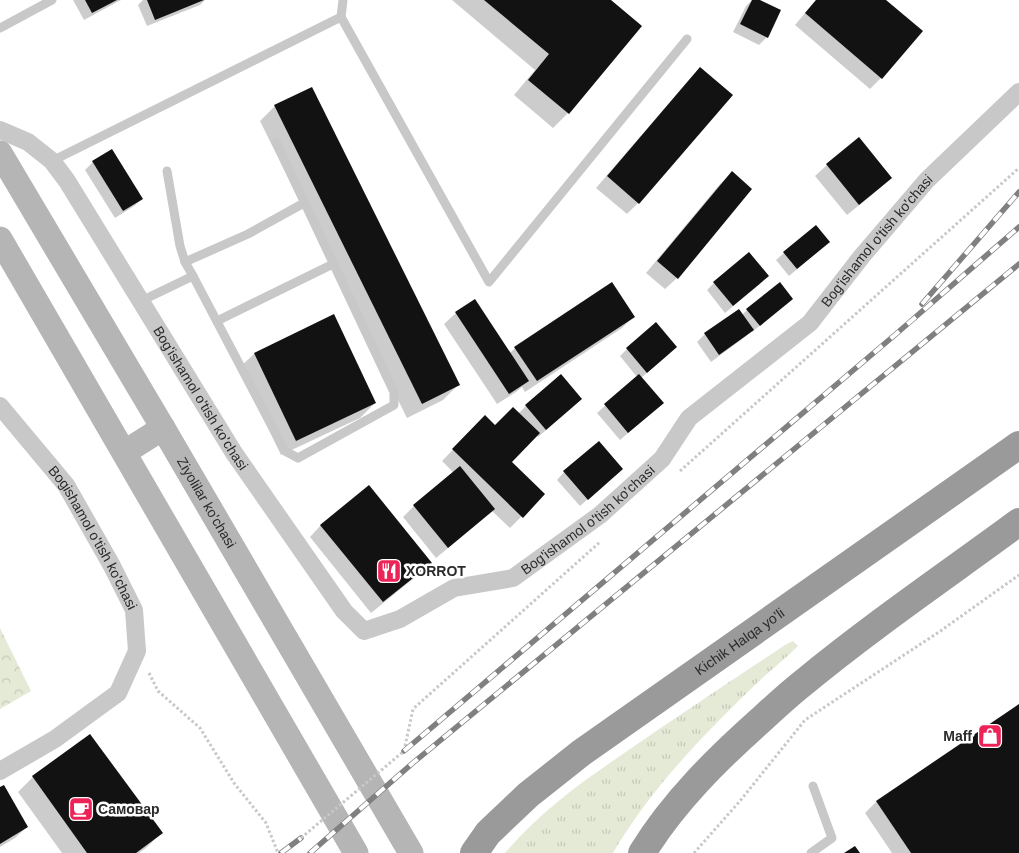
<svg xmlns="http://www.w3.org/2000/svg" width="1019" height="853" font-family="Arial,sans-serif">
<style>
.grass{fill:url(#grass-tufts)}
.forest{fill:url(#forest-crowns)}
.shadow{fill:#0003}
.building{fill:#121212}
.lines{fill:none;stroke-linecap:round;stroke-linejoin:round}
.path{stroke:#c8c8c8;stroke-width:3;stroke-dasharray:2.5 2.5;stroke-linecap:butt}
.service{stroke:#c8c8c8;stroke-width:9}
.minor{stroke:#c8c8c8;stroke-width:18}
.secondary{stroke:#b5b5b5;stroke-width:25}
.trunk{stroke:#9a9a9a;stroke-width:28}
.rail-casing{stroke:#808080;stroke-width:5.5}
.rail{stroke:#fff;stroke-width:4;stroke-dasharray:11;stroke-linecap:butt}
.path-bridge{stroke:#c8c8c8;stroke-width:3;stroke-dasharray:2.5 2.5;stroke-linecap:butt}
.labels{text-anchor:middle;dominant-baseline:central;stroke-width:5;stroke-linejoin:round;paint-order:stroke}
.street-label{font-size:14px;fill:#2b2b2b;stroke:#fff}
.poi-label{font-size:14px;font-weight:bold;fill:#2b2b2b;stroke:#fff;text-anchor:start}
</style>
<defs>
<pattern id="grass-tufts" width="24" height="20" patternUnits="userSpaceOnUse" patternTransform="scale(1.25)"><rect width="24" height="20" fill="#e5ead7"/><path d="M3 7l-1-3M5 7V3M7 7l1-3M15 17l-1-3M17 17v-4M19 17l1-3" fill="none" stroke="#c5c9b9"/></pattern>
<pattern id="forest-crowns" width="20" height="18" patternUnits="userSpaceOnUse" patternTransform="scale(1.25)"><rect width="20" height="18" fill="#e5ead7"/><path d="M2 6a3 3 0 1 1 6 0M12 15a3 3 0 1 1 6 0" fill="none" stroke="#c5c9b9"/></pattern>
</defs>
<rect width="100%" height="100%" fill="#fff"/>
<path class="grass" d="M793,641L798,646C785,659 771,670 758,682C704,734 651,788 613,853H505C540,811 586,779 630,749C682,713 734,679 785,645Z"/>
<polygon class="forest" points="0,628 31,691 0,709"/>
<g class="shadow">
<polygon points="73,0 121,0 84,20"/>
<polygon points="143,0 205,0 200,5 147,26 138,5"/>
<polygon points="452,0 609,0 568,113 553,128 514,95 535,70"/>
<polygon points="752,0 758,0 767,37 759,45 733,32 746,6"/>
<polygon points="816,0 884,0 881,78 870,89 795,25"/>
<polygon points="700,69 638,203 627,214 596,188 689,80"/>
<polygon points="311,88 458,385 443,400 407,418 260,121 275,106"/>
<polygon points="112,150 142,199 134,206 115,218 85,170 93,162"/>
<polygon points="827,165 890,178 879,189 847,215 815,176"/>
<polygon points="732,173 677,278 665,289 646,273 720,184"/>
<polygon points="829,242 821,249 789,276 776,260 784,253"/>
<polygon points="714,283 760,284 725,313 707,290"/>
<polygon points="792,299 784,306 752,332 751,331 745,337 711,362 697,342 705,334 738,310 742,315 747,310"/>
<polygon points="475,300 510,353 515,348 633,317 622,328 525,392 522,387 516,392 497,404 444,324 456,313"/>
<polygon points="627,349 668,355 641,378 655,410 620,440 597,413 637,377 620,356"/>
<polygon points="254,354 375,403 360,418 281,455 239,368"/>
<polygon points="526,406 573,407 538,437 537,435 511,462 544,494 510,528 492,511 482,520 436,558 403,517 414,506 454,473 442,461 485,417 495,427 518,414"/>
<polygon points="622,469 580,506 557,480 564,472"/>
<polygon points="321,525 430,563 419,574 371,613 310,537"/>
<polygon points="1019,705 1019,853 892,853 865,813 876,802"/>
<polygon points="90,735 161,833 146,848 139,853 62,853 18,792 33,777"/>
<polygon points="0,788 27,827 15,838 0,847"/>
</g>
<g class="building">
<polygon points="85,0 117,0 92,13"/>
<polygon points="147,0 204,0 155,20"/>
<polygon points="484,0 611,0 642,26 569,114 528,80 549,54"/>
<polygon points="752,0 760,0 781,10 768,38 740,24"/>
<polygon points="816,0 886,0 923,31 882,79 805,13"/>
<polygon points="700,67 733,95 639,204 607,176"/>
<polygon points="312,87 460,385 422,404 274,105"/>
<polygon points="859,137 892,178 859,205 826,164"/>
<polygon points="112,149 143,199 123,211 92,161"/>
<polygon points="732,171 752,189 678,279 657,261"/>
<polygon points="816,225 830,242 797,269 783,252"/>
<polygon points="749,252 769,276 733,306 713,282"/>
<polygon points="612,282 635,317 537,381 514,347"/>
<polygon points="780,282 793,299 760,326 746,309"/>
<polygon points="475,299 529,381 509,394 455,312"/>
<polygon points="739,309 754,330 719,355 704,333"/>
<polygon points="334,314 376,403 296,441 254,353"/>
<polygon points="656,322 677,347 647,373 626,348"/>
<polygon points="561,374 582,399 546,430 525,405"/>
<polygon points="639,374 664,403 628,433 604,404"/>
<polygon points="513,407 540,433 512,462 545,494 523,518 452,449 485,415 495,425"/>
<polygon points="599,441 623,469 588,500 563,471"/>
<polygon points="460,466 495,509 448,548 413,505"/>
<polygon points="369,485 432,563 383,602 320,525"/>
<polygon points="1019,704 1019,853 911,853 876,801"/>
<polygon points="90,734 163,833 136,853 87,853 32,776"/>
<polygon points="4,785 28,827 0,844 0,787"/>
<polygon points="855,846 860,853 844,853"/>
</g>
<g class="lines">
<g class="path">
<polyline points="680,471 1019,168"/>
<polyline points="149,673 158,691 200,728 234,783 266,823 278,853"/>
<polyline points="404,751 413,709 600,542"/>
<polyline points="694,853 740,801 805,720 939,632 1019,575"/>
</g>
<g class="service">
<polyline points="343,0 341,17 489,282 687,39"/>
<polyline points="0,28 52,0"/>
<polyline points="52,161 341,17"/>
<polyline points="167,171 180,246 185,262 193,276"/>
<polyline points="185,262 248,234 304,203"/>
<polyline points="141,301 193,276 285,451 298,458 394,405 394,392 276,142"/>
<polyline points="217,321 333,264"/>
<polyline points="811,853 832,838 813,786"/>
</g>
<g class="minor">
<path id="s1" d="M0,130L28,142L52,161L67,181L234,453L344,611L364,631L400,619L454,588L513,578L600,515L662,459L689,418L810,323L862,256L927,180L1019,92"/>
<path id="s2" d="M0,406L66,485L112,566L134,610L137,651L118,693L55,739L0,771"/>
</g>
<g class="secondary">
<path id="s3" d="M0,153L163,428L411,853"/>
<polyline points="0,239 356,853"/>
<polyline points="125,452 163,428"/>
</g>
<g class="trunk">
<path id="s4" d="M474,853L488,833L528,795L581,753L1019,445"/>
<path d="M642,853C674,801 718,758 763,718C776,706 789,694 803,683C872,626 947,575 1019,522"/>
</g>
<defs>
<g id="rail">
<polyline points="922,304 1019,192"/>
<polyline points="404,751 896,334 1019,227"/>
<polyline points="281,853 301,838"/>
<polyline points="310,853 414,762 1019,264"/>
</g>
</defs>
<use href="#rail" class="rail-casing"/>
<use href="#rail" class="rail"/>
<polyline class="path-bridge" points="301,838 404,751"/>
</g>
<defs>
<symbol id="restaurant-square" viewBox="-11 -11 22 22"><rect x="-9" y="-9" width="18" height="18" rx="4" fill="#ed2357" stroke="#fff"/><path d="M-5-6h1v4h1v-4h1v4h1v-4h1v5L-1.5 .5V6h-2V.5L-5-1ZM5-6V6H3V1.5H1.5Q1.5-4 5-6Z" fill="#fff"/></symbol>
<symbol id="shop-square" viewBox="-11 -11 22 22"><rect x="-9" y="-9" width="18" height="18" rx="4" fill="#ed2357" stroke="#fff"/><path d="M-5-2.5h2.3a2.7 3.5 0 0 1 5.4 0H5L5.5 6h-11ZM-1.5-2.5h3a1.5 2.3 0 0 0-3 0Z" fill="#fff"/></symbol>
<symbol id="cafe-square" viewBox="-11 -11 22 22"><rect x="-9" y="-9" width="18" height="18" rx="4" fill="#ed2357" stroke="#fff"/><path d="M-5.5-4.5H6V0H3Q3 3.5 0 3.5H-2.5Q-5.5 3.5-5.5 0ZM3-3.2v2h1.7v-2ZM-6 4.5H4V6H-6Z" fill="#fff"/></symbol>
</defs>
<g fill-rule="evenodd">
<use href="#restaurant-square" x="375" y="557" width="28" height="28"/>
<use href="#shop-square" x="976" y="722" width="28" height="28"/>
<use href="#cafe-square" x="67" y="795" width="28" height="28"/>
</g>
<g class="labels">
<g class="street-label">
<text stroke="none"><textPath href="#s1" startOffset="1286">Bog'ishamol o'tish ko'chasi</textPath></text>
<text stroke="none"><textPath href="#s1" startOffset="341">Bog'ishamol o'tish ko'chasi</textPath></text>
<text stroke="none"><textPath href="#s3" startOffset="406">Ziyolilar ko'chasi</textPath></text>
<text stroke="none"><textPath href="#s1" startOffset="881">Bog'ishamol o'tish ko'chasi</textPath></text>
<text stroke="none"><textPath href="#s2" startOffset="162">Bogishamol o'tish ko'chasi</textPath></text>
<text stroke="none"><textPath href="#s4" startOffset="341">Kichik Halqa yo'li</textPath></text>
</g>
<g class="poi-label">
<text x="406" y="571">XORROT</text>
<text x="972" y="736" text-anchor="end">Maff</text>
<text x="98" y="809">Самовар</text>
</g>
</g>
</svg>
